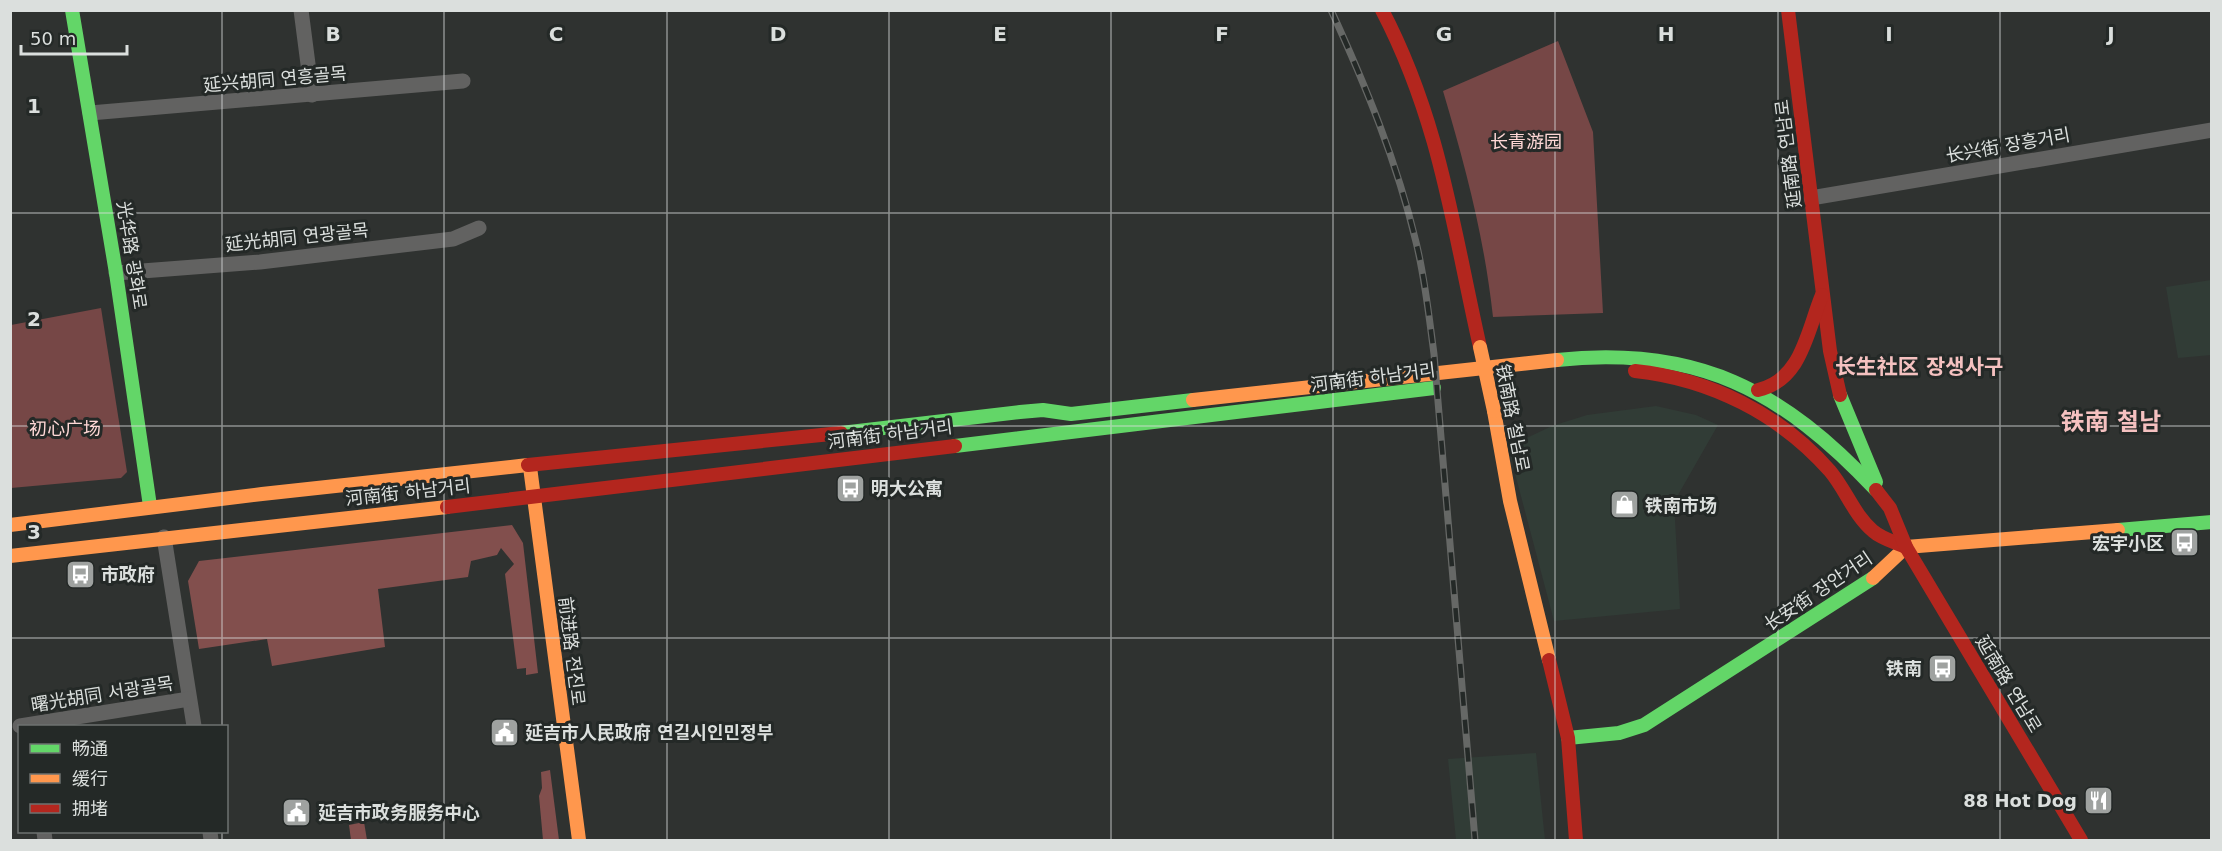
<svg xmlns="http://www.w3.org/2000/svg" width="2222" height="851" font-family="'DejaVu Sans','Noto Sans SC','Noto Sans KR',sans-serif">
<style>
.built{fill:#313c36}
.green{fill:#764746}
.forest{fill:#824f4d}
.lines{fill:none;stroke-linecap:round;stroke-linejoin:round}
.street{stroke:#626261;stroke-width:15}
.fast{stroke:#63d668;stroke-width:14}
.slow{stroke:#ff974d;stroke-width:14}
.jam{stroke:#b3261e;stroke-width:14}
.rail-casing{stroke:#666866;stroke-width:7}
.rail{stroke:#242927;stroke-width:4.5;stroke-dasharray:14;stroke-linecap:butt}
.slow-bridge{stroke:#ff974d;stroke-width:14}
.grid{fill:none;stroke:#dbdfdd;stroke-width:1.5;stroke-opacity:0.55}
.labels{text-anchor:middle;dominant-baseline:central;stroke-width:6;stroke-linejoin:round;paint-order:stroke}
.street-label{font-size:18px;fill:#dbdfdd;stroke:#242927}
.park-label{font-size:18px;fill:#ffd8d6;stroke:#242927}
.poi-label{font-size:18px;font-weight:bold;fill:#dbdfdd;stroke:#242927;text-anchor:start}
.quarter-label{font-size:21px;font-weight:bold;fill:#f5c1c0;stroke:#242927}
.district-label{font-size:24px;font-weight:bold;fill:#f5c1c0;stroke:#242927}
.grid-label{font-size:20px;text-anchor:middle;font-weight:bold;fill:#dbdfdd;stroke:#242927;stroke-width:6;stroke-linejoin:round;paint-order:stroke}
</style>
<rect width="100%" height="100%" fill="#2f3230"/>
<g class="built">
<polygon points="2211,280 2211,355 2178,358 2166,287"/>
<polygon points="1656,406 1696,415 1718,425 1674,502 1680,609 1554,621 1508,447 1552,426 1587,415"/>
<polygon points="1536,753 1545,840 1456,840 1448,759"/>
</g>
<g class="green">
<path d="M1558,41L1593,132L1603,313L1493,317C1484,236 1466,169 1443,91Z"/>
<polygon points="101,308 127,472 121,478 11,488 11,325"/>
</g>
<g class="forest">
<polygon points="512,525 523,543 538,673 526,675 526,668 517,669 505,574 514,564 501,548 497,555 471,561 468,577 378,589 385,647 272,666 267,639 199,649 188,581 199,561"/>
<polygon points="550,770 559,840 543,840 539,796 542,788 541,772"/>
<polygon points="364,822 367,840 351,840 349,825"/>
</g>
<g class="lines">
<g class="street">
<polyline points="301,10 312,95"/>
<polyline points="90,113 463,81"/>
<polyline points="1811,198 2212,130"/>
<polyline points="116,273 260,262 453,239 479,228"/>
<polyline points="164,537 194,726"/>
<polyline points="20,726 189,699"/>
<polyline points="44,832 45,840"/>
<polyline points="210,832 211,840"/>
</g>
<g class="fast">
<polyline points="72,10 116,273 150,506"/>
<path d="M1557,360C1697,345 1782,390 1876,490"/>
<polyline points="1840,395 1876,482"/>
<polyline points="841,433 1020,412 1043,410 1071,414 1193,400"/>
<polyline points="955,446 1434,388"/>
<polyline points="2118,530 2212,522"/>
<polyline points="1568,738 1619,733 1644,725 1873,578"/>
</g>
<g class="slow">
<polyline points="1193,400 1557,360"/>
<polyline points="1494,411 1510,501 1549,660"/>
<polyline points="530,467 579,840"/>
<polyline points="10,525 262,494 528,465"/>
<polyline points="10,556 447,507"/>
<polyline points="1873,578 1906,547 2118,530"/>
</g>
<g class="jam">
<path d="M1382,10C1440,121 1453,228 1480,347"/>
<polyline points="1788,10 1830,351 1840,395"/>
<path d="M1635,371C1710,379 1780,414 1830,471C1846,490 1854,515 1873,531C1882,539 1895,542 1906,547"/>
<path d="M1758,390C1802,380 1807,331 1822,295"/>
<polyline points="528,465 841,433"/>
<polyline points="1876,490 1890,508 1906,547 2081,840"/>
<polyline points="447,507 955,446"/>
<polyline points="1549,660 1568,738 1576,840"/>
</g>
<defs>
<path id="rail" d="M1331,10C1365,84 1397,162 1416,242C1425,278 1429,317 1434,354L1475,840"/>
</defs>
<use href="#rail" class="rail-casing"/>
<use href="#rail" class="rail"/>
<polyline class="slow-bridge" points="1480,347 1494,411"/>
</g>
<path class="grid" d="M222,10V726M444,10V840M667,10V840M889,10V840M1111,10V840M1333,10V840M1555,10V840M1778,10V840M2000,10V840M10,213H2212M10,426H2212M10,638H2212M222,832V840"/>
<defs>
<symbol id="bus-square" viewBox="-11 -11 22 22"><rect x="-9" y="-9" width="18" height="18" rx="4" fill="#9fa2a0" stroke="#242927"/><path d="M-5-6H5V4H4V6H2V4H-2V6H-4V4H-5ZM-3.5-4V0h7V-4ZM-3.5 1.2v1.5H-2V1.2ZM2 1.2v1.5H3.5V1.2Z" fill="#fff"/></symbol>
<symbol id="shop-square" viewBox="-11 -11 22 22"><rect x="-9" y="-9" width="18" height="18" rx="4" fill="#9fa2a0" stroke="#242927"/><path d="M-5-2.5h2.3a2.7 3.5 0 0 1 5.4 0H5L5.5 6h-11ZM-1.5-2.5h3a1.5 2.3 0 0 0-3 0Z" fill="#fff"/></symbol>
<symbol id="civic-square" viewBox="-11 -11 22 22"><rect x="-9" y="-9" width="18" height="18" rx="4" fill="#9fa2a0" stroke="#242927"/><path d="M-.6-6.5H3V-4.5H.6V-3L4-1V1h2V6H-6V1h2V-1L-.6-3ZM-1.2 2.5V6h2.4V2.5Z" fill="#fff"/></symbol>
<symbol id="restaurant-square" viewBox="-11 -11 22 22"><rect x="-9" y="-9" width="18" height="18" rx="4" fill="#9fa2a0" stroke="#242927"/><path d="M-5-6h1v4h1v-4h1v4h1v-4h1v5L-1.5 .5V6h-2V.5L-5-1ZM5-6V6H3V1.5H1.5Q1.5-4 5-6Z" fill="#fff"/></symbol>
</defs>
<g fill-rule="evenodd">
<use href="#bus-square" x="834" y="472" width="33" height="33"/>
<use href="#shop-square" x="1608" y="488" width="33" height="33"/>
<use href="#bus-square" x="2168" y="526" width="33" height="33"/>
<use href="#bus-square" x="64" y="558" width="33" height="33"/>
<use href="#bus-square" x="1926" y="652" width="33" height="33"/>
<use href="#civic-square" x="488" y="716" width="33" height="33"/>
<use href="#restaurant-square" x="2082" y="784" width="33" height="33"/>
<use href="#civic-square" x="280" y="796" width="33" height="33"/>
</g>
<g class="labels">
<g class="street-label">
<text transform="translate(275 79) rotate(-5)">延兴胡同 연흥골목</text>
<text transform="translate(2008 145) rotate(-10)">长兴街 장흥거리</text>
<text transform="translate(1788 154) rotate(-97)">延南路 연남로</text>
<text transform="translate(297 237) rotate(-6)">延光胡同 연광골목</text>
<text transform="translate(132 255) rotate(81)">光华路 광화로</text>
<text transform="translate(1373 377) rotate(-7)">河南街 하남거리</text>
<text transform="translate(1513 418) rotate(79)">铁南路 철남로</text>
<text transform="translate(890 434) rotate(-7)">河南街 하남거리</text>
<text transform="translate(408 492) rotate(-6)">河南街 하남거리</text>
<text transform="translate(1818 591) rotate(-34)">长安街 장안거리</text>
<text transform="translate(572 651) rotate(83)">前进路 전진로</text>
<text transform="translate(2009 684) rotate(59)">延南路 연남로</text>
<text transform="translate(102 694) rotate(-9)">曙光胡同 서광골목</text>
</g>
<g class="park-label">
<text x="1526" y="141">长青游园</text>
<text x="65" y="428">初心广场</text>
</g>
<g class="poi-label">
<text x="871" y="488">明大公寓</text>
<text x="1645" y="505">铁南市场</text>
<text x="2164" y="543" text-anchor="end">宏宇小区</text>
<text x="101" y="574">市政府</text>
<text x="1922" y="668" text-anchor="end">铁南</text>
<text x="525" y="732">延吉市人民政府 연길시인민정부</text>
<text x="2077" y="800" text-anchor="end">88 Hot Dog</text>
<text x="318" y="812">延吉市政务服务中心</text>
</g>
<g class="quarter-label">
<text x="1919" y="367">长生社区 장생사구</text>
</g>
<g class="district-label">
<text x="2111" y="422">铁南 철남</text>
</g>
</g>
<g class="grid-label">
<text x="333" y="41">B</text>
<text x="556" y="41">C</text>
<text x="778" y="41">D</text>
<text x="1000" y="41">E</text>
<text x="1222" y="41">F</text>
<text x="1444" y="41">G</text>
<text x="1666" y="41">H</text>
<text x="1889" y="41">I</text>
<text x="2111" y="41">J</text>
<text x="34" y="113">1</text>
<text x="34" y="326">2</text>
<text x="34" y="539">3</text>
</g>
<rect width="2222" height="851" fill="none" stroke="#dbdfdd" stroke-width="24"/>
<rect x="18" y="725" width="210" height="108" fill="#242927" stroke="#6d7270" stroke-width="1.5"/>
<rect x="30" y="744" width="30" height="9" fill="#63d668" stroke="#6d7270" stroke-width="1.5"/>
<text x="72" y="755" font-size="18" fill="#dbdfdd">畅通</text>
<rect x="30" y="774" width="30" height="9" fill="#ff974d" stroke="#6d7270" stroke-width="1.5"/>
<text x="72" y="785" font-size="18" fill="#dbdfdd">缓行</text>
<rect x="30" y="804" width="30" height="9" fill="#b3261e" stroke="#6d7270" stroke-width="1.5"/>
<text x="72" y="815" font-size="18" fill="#dbdfdd">拥堵</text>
<path d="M21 45v9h106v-9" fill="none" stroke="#dbdfdd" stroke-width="3"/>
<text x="30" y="45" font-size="18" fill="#dbdfdd" stroke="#242927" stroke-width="4.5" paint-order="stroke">50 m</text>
</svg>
